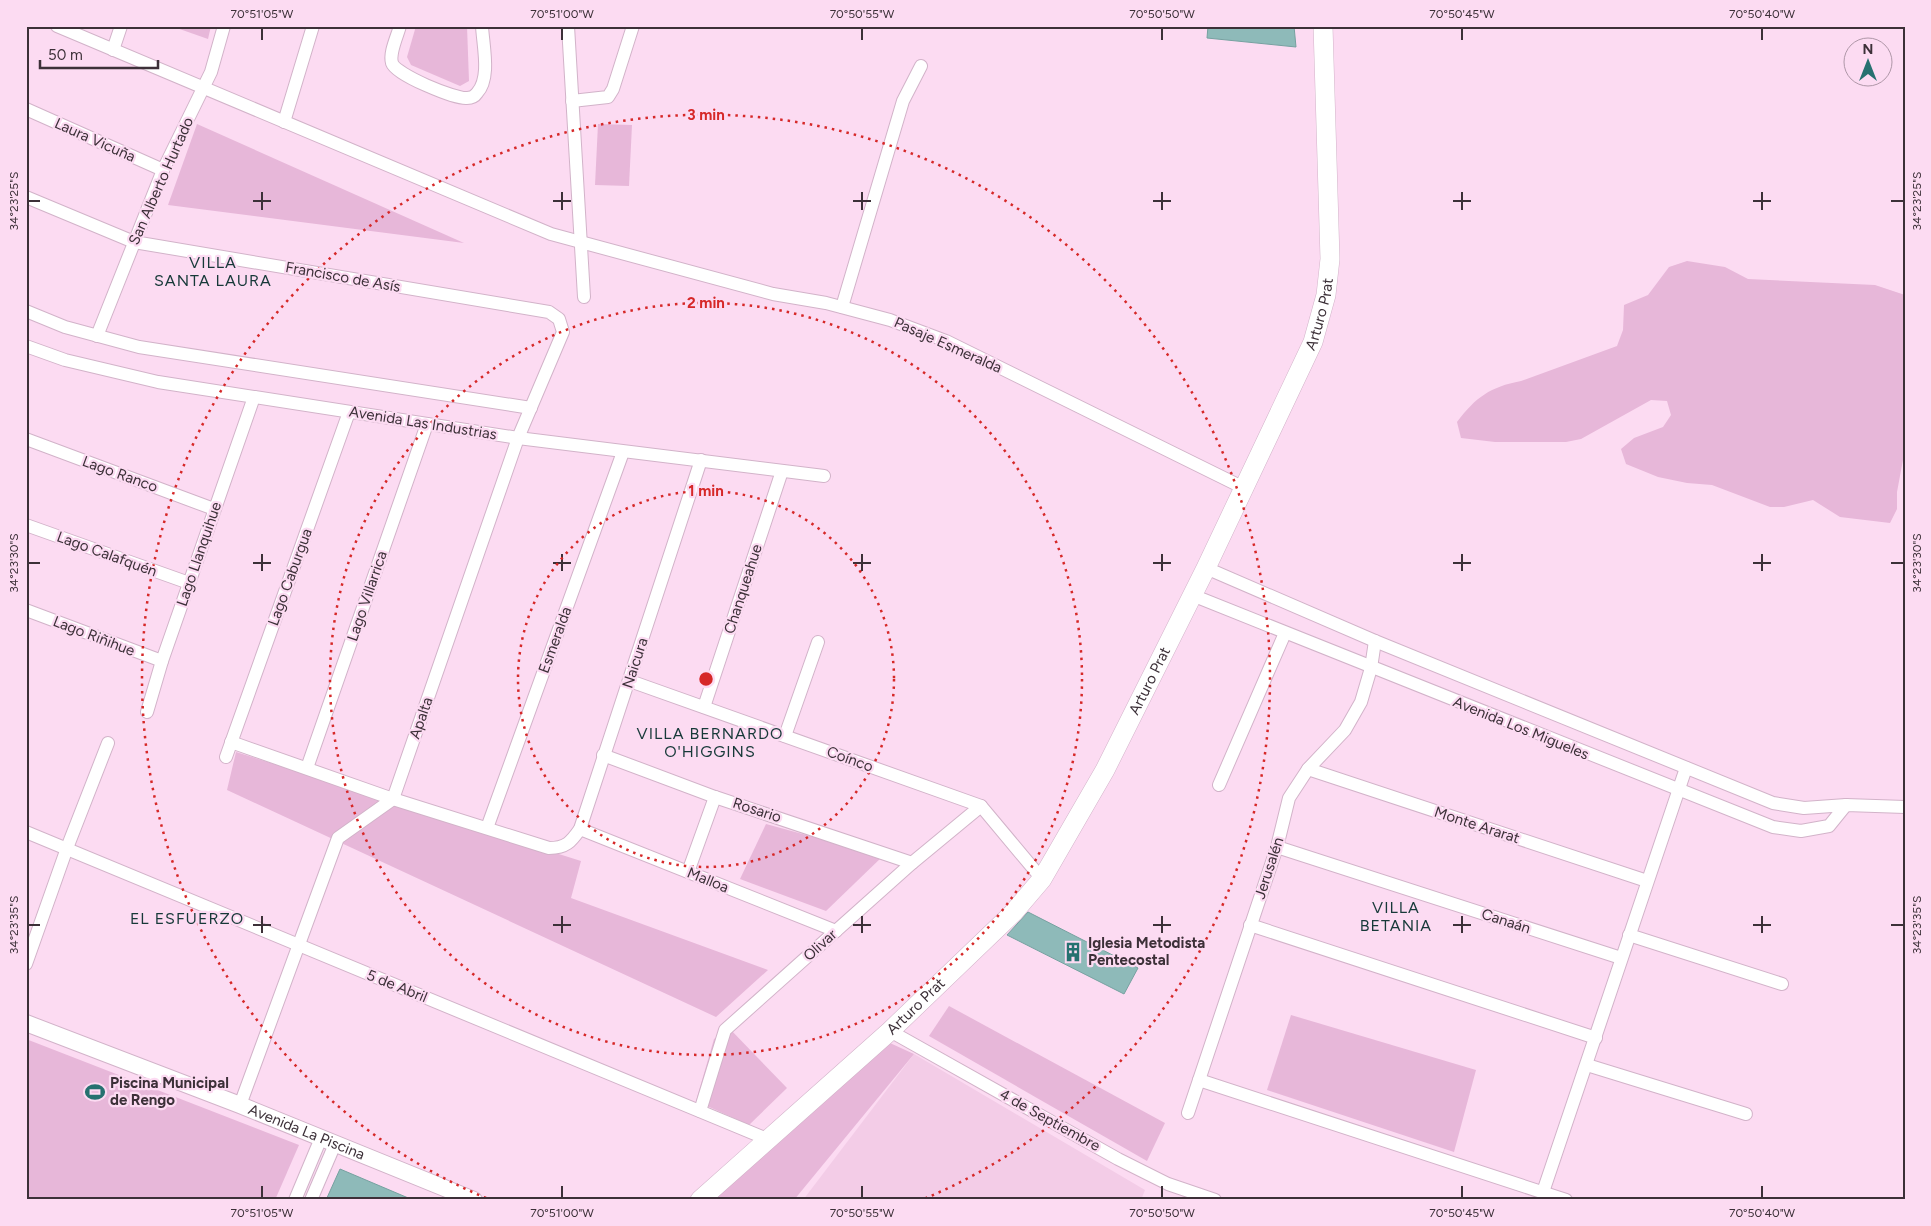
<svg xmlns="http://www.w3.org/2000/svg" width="1931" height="1226" font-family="Figtree,sans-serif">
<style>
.built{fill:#f3cce7}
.green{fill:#e7b7d9}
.building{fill:#8ebab9;stroke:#76a1a0}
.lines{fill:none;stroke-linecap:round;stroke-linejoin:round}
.minor-casing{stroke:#d2b3c9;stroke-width:14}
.tertiary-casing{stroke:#d2b3c9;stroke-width:18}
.secondary-casing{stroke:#d2b3c9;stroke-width:20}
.minor{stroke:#fff;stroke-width:12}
.tertiary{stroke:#fff;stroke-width:16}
.secondary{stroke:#fff;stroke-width:19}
.ticks{fill:none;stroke:#3c3038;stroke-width:2}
.ring{fill:none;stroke:#d62828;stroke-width:2.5;stroke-dasharray:2.5 5}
.labels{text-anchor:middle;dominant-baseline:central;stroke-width:4.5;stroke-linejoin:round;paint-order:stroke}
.street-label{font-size:15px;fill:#3c3038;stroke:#fcdbf2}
.poi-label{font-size:15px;font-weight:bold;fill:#3c3038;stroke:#fcdbf2;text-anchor:start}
.neighbourhood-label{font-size:16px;letter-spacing:1px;fill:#173939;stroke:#fcdbf2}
.centre{fill:#d62828;stroke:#fcdbf2;stroke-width:2.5}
.ring-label{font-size:15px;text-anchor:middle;font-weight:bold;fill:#d62828;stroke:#fcdbf2;stroke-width:4.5;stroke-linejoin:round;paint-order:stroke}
.neatline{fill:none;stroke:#3c3038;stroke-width:2}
.ticks-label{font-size:12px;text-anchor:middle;fill:#3c3038}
</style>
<rect width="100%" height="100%" fill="#fcdbf2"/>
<polygon class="built" points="914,1054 1145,1190 1141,1200 803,1200"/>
<g class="green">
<polygon points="171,26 211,26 208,39"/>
<polygon points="416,26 467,26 469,81 460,86 411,65 407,57"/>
<polygon points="197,124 464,243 168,205"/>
<polygon points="598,124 632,125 629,186 595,185"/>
<path d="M1687,261L1725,267L1748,279L1875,285L1905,295V449L1897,492V509L1890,523L1840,517L1813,500L1784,507H1770L1712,485L1687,483L1658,477L1626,464L1621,449L1634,438L1663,427L1671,415L1667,401L1651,400L1581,439L1566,442H1495L1461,438L1457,422C1476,397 1490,387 1521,381L1617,346L1623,330L1624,305L1648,295L1669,267Z"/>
<polygon points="236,752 581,861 571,898 768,970 716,1017 227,790"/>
<polygon points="766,824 883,856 826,911 740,879"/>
<polygon points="949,1006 1165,1123 1147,1161 929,1036"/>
<polygon points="1291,1015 1476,1070 1454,1152 1267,1090"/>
<polygon points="729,1028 787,1088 749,1125 696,1101 714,1039"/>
<polygon points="879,1038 914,1054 794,1200 696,1200"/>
<polygon points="26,1039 299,1145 275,1200 26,1200"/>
</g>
<g class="building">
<polygon points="1208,26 1294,26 1296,47 1207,38"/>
<polygon points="1028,912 1138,968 1124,994 1007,935"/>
<polygon points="340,1169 413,1200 326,1200"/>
</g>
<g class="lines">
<defs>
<g id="minor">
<polyline points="57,26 551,234 773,294 826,303 890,320 946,341 1244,488"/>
<path d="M400,26C397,37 389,53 392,63C396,75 455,99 467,98C471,98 475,96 477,93C491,78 483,46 482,26"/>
<polyline points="568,26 584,297"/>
<polyline points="113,50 121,26"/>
<polyline points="572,101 608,97 613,89 633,26"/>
<polyline points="26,109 163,170"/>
<polyline points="284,122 313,26"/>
<polyline points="26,197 134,242 549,312 559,319 563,332 518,438 393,799 338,838 240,1105"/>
<polyline points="842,307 903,101 921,66"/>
<polyline points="26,311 65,327 139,347 531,408"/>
<polyline points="97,336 163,170 211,72 224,26"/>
<polyline points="26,346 65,360 158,382 518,438 824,476"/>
<polyline points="26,439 214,509"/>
<polyline points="26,525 189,583"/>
<polyline points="1206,568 1375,641 1773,803 1804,808 1846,805 1905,807"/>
<polyline points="1192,595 1773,827 1801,831 1829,826 1846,805"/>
<polyline points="26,610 162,661"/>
<polyline points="630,681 981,806 1042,879"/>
<polyline points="704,707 782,471"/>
<polyline points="147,712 162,661 254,397"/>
<polyline points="785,736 818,642"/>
<path d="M231,742L393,799L549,848C566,848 571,842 580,829L701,460"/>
<polyline points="603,755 715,797 912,863"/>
<polyline points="226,757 349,412"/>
<polyline points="307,768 427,424"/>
<polyline points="1308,769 1647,881"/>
<polyline points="1219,785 1285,633"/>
<polyline points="487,828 623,452"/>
<polyline points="580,829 836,931"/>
<polyline points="26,832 767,1139"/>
<polyline points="1277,847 1621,958"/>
<polyline points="688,872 715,797"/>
<polyline points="1250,925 1596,1038"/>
<polyline points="1629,935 1782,984"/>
<polyline points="26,964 67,848 108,743"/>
<polyline points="890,1031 1118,1159 1168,1184 1215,1200"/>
<polyline points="1587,1065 1746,1114"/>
<polyline points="1199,1080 1566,1200"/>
<polyline points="700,1111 725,1030 912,863 981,806"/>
<polyline points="1188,1113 1277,847 1289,798 1308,769 1345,730 1361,702 1371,668 1375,641"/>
<polyline points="1543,1192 1686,768"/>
<polyline points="295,1200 321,1138"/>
<polyline points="311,1200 335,1144"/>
</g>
<g id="tertiary">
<path id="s1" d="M26,1023L240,1105L474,1200"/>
</g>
<g id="secondary">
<path id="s2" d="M700,1200L890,1031L1013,913L1042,879L1105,770L1206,568L1313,342L1326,295L1330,259L1323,26"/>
</g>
</defs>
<use href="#minor" class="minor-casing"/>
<use href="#tertiary" class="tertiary-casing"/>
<use href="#secondary" class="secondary-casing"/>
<use href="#minor" class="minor"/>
<use href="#tertiary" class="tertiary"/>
<use href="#secondary" class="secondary"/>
</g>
<path class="ticks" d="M262,28V40M562,28V40M862,28V40M1162,28V40M1462,28V40M1762,28V40M262,192V210M562,192V210M862,192V210M1162,192V210M1462,192V210M1762,192V210M28,201H40M253,201H271M553,201H571M853,201H871M1153,201H1171M1453,201H1471M1753,201H1771M1891,201H1904M262,554V571M562,554V571M862,554V571M1162,554V571M1462,554V571M1762,554V571M28,563H40M253,563H271M553,563H571M853,563H871M1153,563H1171M1453,563H1471M1753,563H1771M1891,563H1904M262,916V933M562,916V933M862,916V933M1162,916V933M1462,916V933M1762,916V933M28,925H40M253,925H271M553,925H571M853,925H871M1153,925H1171M1453,925H1471M1753,925H1771M1891,925H1904M262,1186V1198M562,1186V1198M862,1186V1198M1162,1186V1198M1462,1186V1198M1762,1186V1198"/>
<g class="ring">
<circle cx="706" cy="679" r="188"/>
<circle cx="706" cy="679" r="376"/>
<path d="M486 1198A564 564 0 1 1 926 1198"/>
</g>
<defs>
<symbol id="building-bare" viewBox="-9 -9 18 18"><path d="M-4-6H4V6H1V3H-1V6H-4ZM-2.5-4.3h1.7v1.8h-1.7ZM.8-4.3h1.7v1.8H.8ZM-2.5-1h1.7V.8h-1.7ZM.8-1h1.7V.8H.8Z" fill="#267170" stroke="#fcdbf2" stroke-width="2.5" paint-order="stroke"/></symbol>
<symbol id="stadium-bare" viewBox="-9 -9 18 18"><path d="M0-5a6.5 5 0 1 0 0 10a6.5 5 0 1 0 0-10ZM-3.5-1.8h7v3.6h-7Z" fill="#267170" stroke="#fcdbf2" stroke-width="2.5" paint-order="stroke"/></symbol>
</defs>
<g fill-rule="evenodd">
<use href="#building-bare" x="1059" y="938" width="28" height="28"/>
<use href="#stadium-bare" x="81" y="1078" width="28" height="28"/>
</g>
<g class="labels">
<g class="street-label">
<text transform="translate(95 140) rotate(24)">Laura Vicuña</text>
<text transform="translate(161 181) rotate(-66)">San Alberto Hurtado</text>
<text transform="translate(343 277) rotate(10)">Francisco de Asís</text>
<text stroke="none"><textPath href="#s2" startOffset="1100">Arturo Prat</textPath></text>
<text transform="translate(948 345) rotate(24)">Pasaje Esmeralda</text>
<text transform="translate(423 423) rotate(9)">Avenida Las Industrias</text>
<text transform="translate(120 474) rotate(20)">Lago Ranco</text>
<text transform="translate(107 554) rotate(20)">Lago Calafquén</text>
<text transform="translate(199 554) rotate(-71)">Lago Llanquihue</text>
<text transform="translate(290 577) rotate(-70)">Lago Caburgua</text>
<text transform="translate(743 589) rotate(-72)">Chanqueahue</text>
<text transform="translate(367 596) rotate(-71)">Lago Villarrica</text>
<text transform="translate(94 636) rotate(21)">Lago Riñihue</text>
<text transform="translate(555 640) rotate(-70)">Esmeralda</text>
<text transform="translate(635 663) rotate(-72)">Naicura</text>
<text stroke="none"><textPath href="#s2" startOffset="695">Arturo Prat</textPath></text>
<text transform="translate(421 718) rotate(-71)">Apalta</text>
<text transform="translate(1521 728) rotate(22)">Avenida Los Migueles</text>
<text transform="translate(850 759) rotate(20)">Coínco</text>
<text transform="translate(757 810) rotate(18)">Rosario</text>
<text transform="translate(1477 825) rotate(18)">Monte Ararat</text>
<text transform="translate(1269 868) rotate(-72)">Jerusalén</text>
<text transform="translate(708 880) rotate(22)">Malloa</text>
<text transform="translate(1506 921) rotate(18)">Canaán</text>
<text transform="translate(820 945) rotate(-42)">Olivar</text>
<text transform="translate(397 986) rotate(22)">5 de Abril</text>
<text stroke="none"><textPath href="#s2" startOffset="290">Arturo Prat</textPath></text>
<text transform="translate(1050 1120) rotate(29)">4 de Septiembre</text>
<text stroke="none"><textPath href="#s1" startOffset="301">Avenida La Piscina</textPath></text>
</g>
<g class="poi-label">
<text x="1088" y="943">Iglesia Metodista<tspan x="1088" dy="17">Pentecostal</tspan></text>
<text x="110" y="1083">Piscina Municipal<tspan x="110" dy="17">de Rengo</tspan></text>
</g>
<g class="neighbourhood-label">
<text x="213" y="262">VILLA<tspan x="213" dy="18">SANTA LAURA</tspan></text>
<text x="710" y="733">VILLA BERNARDO<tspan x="710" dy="18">O'HIGGINS</tspan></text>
<text x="1396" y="907">VILLA<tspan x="1396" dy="18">BETANIA</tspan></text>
<text x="187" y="918">EL ESFUERZO</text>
</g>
</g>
<circle cx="706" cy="679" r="8" class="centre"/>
<g class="ring-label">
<text x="706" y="120">3 min</text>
<text x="706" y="308">2 min</text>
<text x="706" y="496">1 min</text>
</g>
<rect width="1931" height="1226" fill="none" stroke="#fcdbf2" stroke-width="55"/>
<g transform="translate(1868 62)"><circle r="24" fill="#fcdbf2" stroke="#af97a8"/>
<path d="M0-4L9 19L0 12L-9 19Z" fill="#267170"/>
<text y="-8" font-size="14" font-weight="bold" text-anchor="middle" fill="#3c3038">N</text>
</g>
<path d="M40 60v8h118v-8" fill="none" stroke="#3c3038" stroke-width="2.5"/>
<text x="48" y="60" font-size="15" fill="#3c3038" stroke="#fcdbf2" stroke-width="4" paint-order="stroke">50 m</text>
<rect x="28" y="28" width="1876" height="1170" class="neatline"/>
<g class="ticks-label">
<text x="262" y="18">70°51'05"W</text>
<text x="562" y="18">70°51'00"W</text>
<text x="862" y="18">70°50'55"W</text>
<text x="1162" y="18">70°50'50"W</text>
<text x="1462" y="18">70°50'45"W</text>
<text x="1762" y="18">70°50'40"W</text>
<text transform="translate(14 201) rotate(-90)" y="4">34°23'25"S</text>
<text transform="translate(1917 201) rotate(-90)" y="4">34°23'25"S</text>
<text transform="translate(14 563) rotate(-90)" y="4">34°23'30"S</text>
<text transform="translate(1917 563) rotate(-90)" y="4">34°23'30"S</text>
<text transform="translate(14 925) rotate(-90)" y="4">34°23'35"S</text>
<text transform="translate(1917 925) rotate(-90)" y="4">34°23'35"S</text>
<text x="262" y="1217">70°51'05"W</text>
<text x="562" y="1217">70°51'00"W</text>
<text x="862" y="1217">70°50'55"W</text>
<text x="1162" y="1217">70°50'50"W</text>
<text x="1462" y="1217">70°50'45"W</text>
<text x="1762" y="1217">70°50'40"W</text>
</g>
</svg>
